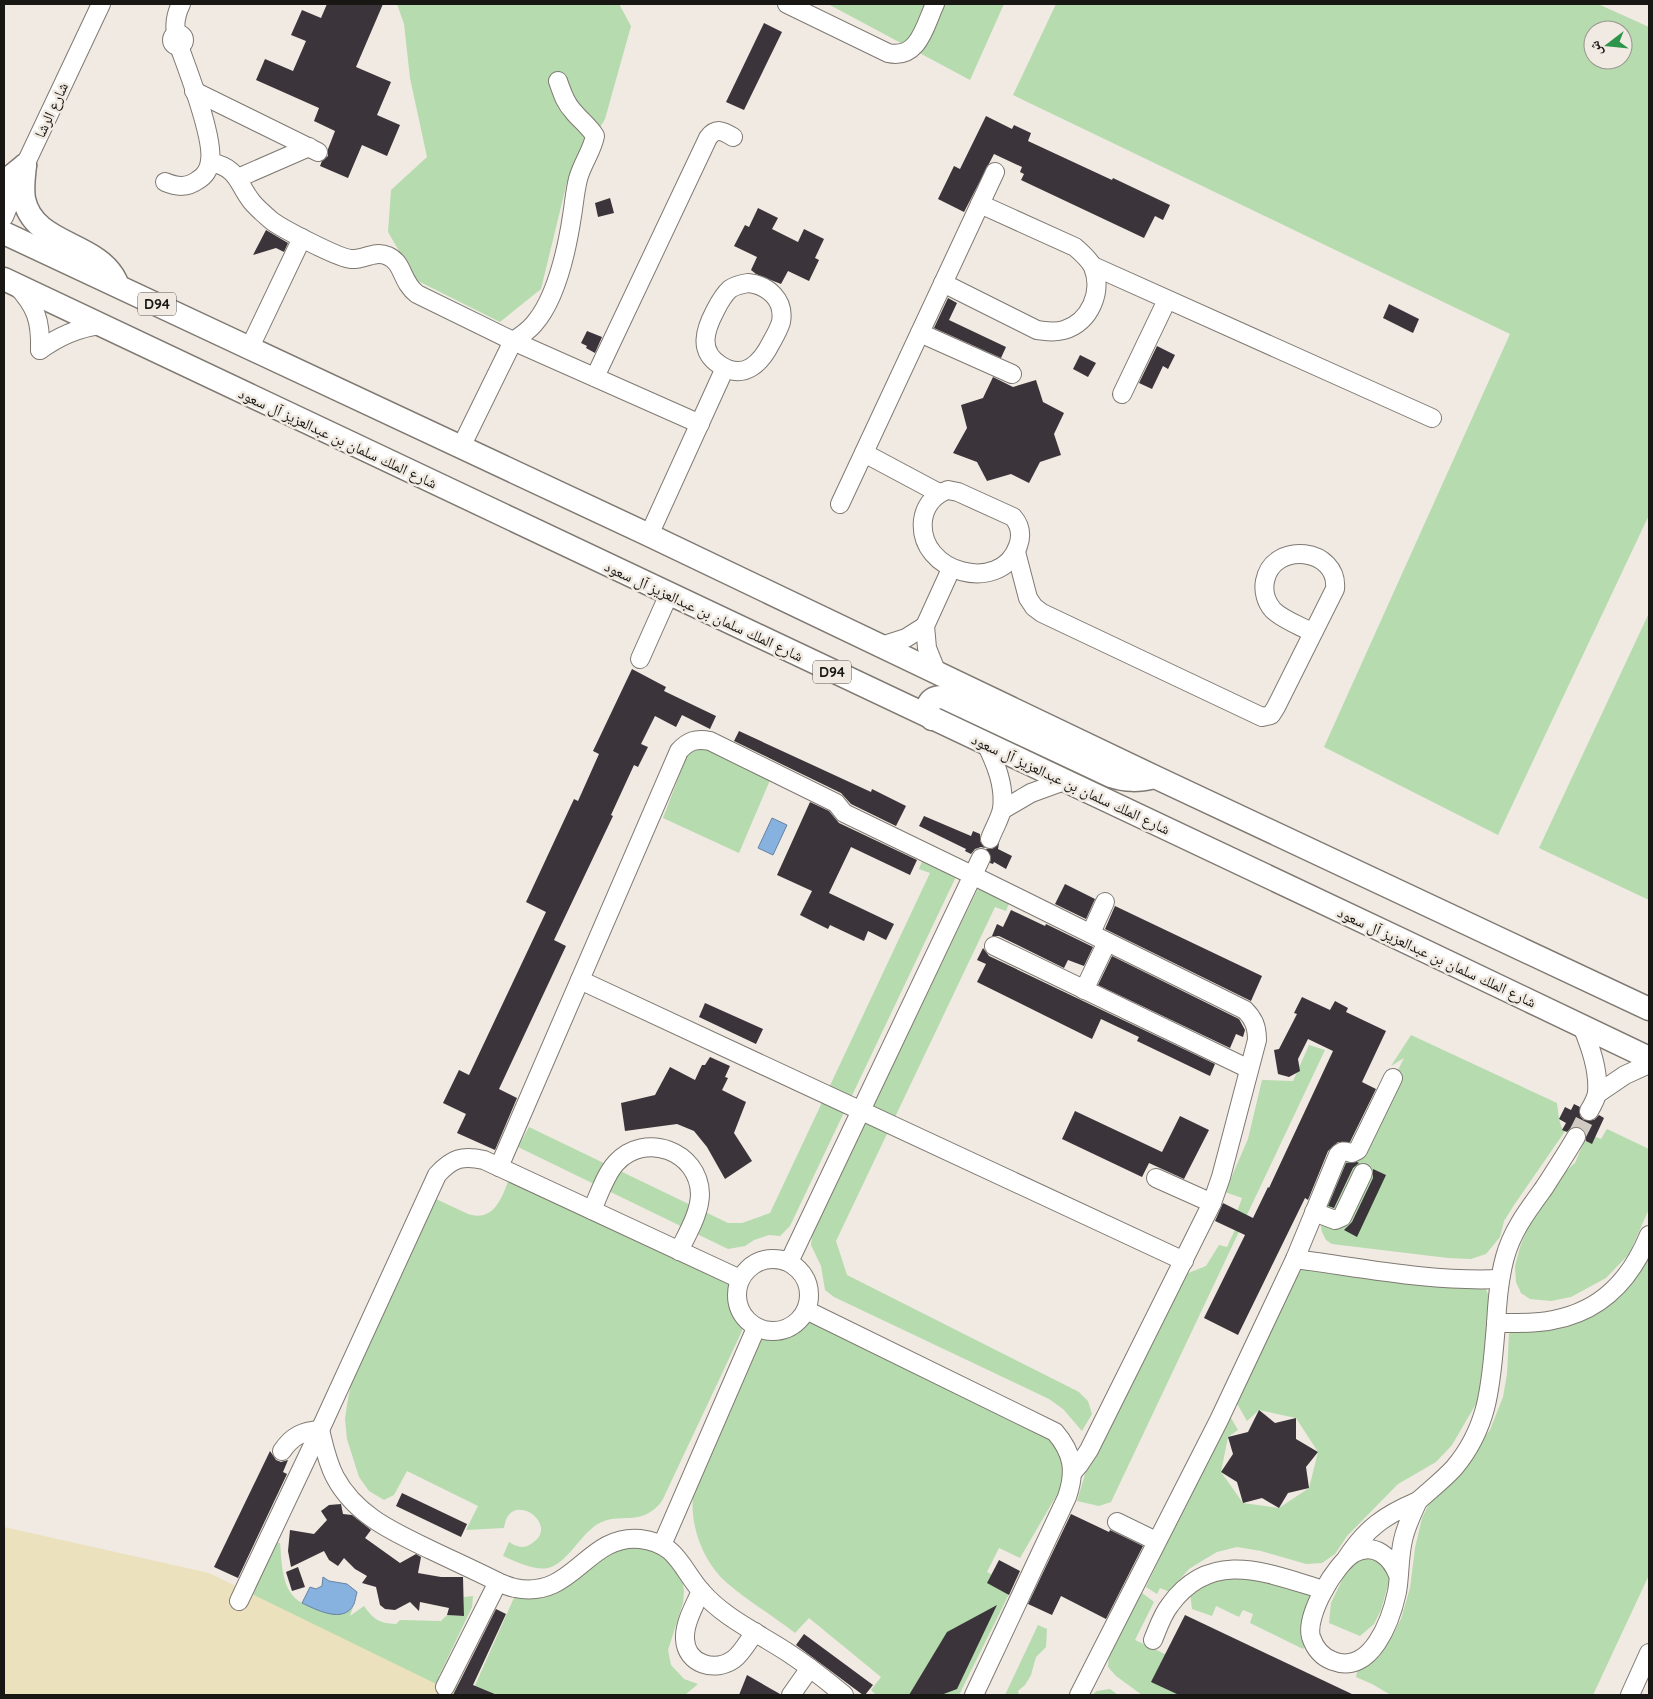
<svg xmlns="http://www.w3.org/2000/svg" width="1653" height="1699" font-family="Quicksand,'Noto Naskh Arabic',sans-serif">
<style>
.green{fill:#b5dbae;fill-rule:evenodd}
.sand{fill:#ebe1bc}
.water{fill:#87b1de;stroke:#6683a1}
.building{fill:#3b353b}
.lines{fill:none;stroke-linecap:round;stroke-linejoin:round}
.minor-tunnel{stroke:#d0cac3;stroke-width:18;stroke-dasharray:18 9;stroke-linecap:butt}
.minor-casing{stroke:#7f7972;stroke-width:20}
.major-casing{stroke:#7f7972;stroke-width:25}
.minor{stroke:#fff;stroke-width:18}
.major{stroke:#fff;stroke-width:22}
.labels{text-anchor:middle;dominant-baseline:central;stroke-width:5;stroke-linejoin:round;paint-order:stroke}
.shield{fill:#f0eae2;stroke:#5a5652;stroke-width:1}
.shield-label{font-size:14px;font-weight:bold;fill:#191714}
.street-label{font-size:15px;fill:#191714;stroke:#f0eae2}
</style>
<rect width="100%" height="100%" fill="#f0eae2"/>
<g class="green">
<polygon points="397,4 619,4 631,26 605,119 567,182 541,289 500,322 416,280 388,232 391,190 427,157 410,78 404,24"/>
<polygon points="828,4 1004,4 970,80"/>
<path d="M1056,4H1598L1649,27V515L1498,835L1324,747L1510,334L1013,95ZM1593,30H1623V60H1593Z"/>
<polygon points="1649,613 1649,900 1539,848"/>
<polygon points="695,743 773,773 739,853 663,818 689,750"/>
<polygon points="927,849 962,864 790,1226 780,1236 769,1235 754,1240 745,1246 728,1249 518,1147 529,1127 728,1223 742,1223 770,1213 930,873 919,869"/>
<polygon points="984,876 1014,891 1006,911 995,907 836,1241 847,1275 1079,1392 1088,1401 1092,1414 1082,1431 1063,1409 1049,1399 834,1297 825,1290 821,1266 811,1245 813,1230"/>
<polygon points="1411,1035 1557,1103 1559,1119 1562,1129 1570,1124 1514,1205 1504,1221 1500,1237 1486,1254 1471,1259 1448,1258 1332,1244 1326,1240 1322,1232 1320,1221 1323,1208 1354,1138 1362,1142 1404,1058 1391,1066"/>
<polygon points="1309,1045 1325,1050 1111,1502 1099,1506 1077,1501 1086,1471 1181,1276 1206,1266 1219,1245 1227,1247 1239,1221 1234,1220 1242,1198 1225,1192 1248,1139 1262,1080 1293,1081"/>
<polygon points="1607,1129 1649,1149 1649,1209 1629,1254 1606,1278 1571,1297 1551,1301 1530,1299 1521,1293 1516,1282 1515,1266 1520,1247 1532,1218 1561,1175 1575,1163 1589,1130 1596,1137 1601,1139"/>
<path d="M511,1174L730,1281L735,1305L743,1318L742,1331L662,1501C640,1529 621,1510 596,1525C579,1537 566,1564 548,1568C535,1571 514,1561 503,1556L509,1542C516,1547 524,1549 531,1544C563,1525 509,1487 504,1528L466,1530L478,1506L407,1471L394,1495L384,1500L369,1491L359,1477L347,1439L345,1419L347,1405L352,1378L436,1199L468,1214C496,1223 503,1194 511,1174Z"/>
<polygon points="1649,1254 1649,1575 1593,1695 1391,1695 1372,1684 1356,1677 1360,1660 1374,1654 1390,1640 1401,1619 1410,1588 1415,1548 1422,1518 1430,1502 1456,1473 1490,1430 1503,1397 1507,1374 1509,1334 1517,1325 1575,1314"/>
<polygon points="1303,1268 1483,1281 1489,1297 1489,1322 1480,1397 1452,1445 1436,1462 1398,1484 1347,1536 1335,1554 1322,1563 1306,1564 1261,1551 1237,1547 1217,1552 1205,1559 1189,1569 1178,1581 1170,1592 1160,1588 1157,1594 1146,1587 1228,1413 1238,1430 1228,1437 1221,1472 1243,1503 1279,1508 1309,1488 1318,1452 1296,1418 1259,1410 1247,1421 1235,1400 1294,1276"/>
<path d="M806,1316L1030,1412L1065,1460V1476L1059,1491L1020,1558L999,1548L987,1572L1006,1582L1009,1594L959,1695H876L871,1690L881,1677L809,1618L795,1633C773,1616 748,1601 727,1583C703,1562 690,1527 693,1496C693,1490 696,1483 697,1477L759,1344L770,1327C785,1331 795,1327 806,1316Z"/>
<path d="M265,1541L280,1543C282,1563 281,1592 302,1603C309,1606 338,1609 348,1610L353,1607L350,1616L364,1606C374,1620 379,1623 396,1624L400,1620L441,1621L447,1615L464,1616V1597L473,1596L472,1607L439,1676L473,1690L513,1600L518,1593L545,1590L600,1548L658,1545L682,1579L684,1591L683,1603L668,1650L671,1665L684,1679L698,1684L685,1695H439L243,1604Z"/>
<polygon points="1374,1552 1391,1574 1381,1610 1374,1624 1360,1636 1329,1623 1331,1603 1346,1572 1357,1561"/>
<polygon points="1220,1567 1312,1586 1310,1637 1303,1649 1250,1623 1253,1614 1243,1610 1239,1617 1216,1606 1212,1616 1192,1609 1190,1593"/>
<polygon points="1142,1593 1154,1602 1135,1640 1167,1655 1262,1690 1249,1695 1142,1695 1116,1676 1108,1667 1109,1654"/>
<polygon points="1038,1625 1047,1629 1046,1647 1036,1657 1031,1675 1025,1685 1018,1691 1019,1695 1005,1695"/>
<polygon points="1110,1689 1118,1695 1092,1695 1097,1691"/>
</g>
<polygon class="sand" points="4,1527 209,1573 459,1695 4,1695"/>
<g class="water">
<polygon points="772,818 787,825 773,855 758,848"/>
<path d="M323,1577L329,1581L347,1584L357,1592C356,1596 355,1601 354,1604C344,1625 315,1609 302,1603L310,1587L316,1589L322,1586Z"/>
</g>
<g class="building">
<polygon points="327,4 383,4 356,67 391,82 377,115 400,125 387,156 362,145 348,178 320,166 322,161 328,156 328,149 335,131 314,121 319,108 256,80 265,59 293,71 306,41 291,35 302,10 321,18"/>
<polygon points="764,23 782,32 744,110 726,102"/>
<polygon points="986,116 1012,129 1014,125 1031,133 1028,141 1112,180 1113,178 1170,205 1163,220 1155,216 1144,238 1021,180 1024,174 1020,172 1022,167 994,154 964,212 938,199 954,166 960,169"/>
<polygon points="610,198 614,213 598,217 595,203"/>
<polygon points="758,208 778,218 772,229 798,242 804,229 824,239 815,258 819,260 809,281 788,271 781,284 756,274 751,270 757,257 734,246 745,225 749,227"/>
<polygon points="266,230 288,243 284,252 276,248 253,255"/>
<polygon points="948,298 957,303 949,320 1006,347 1001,358 934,328"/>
<polygon points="1389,304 1419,319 1413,333 1383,318"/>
<polygon points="587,331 602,337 595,353 586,348 587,346 581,343"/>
<polygon points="1157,346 1175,355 1168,369 1163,366 1152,389 1139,383"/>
<polygon points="1080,355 1096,363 1088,377 1073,369"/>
<polygon points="993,377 1013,387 1036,380 1043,402 1064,413 1054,434 1061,455 1040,462 1029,483 1011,474 987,481 977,462 953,453 967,428 961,405 983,398"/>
<polygon points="632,669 666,687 664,691 716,716 710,729 682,715 676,727 655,716 641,744 648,747 638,767 634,765 611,815 613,816 554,940 566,946 499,1089 517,1098 495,1150 457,1133 466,1114 443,1103 459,1070 469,1075 546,912 526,902 574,799 578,801 599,754 593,751"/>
<polygon points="739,731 871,792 872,789 906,806 896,826 851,804 841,793 734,741"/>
<polygon points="810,802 829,811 839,823 917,860 910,875 851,847 829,893 894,924 886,940 868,931 864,941 830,925 828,929 800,915 812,891 777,875"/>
<polygon points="924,816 971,836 973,831 980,834 980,841 985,848 981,847 975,849 971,854 965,851 966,849 919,826"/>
<polygon points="999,843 998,849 1012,856 1006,869 994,862 993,864 990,863 991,857 986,849 992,849"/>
<polygon points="1065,884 1095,899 1086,919 1055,904"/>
<polygon points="1115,906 1262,976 1251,1001 1105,929"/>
<polygon points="1011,910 1045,926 1046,924 1093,947 1084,966 1068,960 1064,968 999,936 992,936 997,924 1003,927"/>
<polygon points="983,948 989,956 1215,1064 1210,1076 1137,1041 1139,1037 1101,1019 1092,1039 977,982 986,964 977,960"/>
<polygon points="1112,956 1239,1019 1245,1030 1243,1037 1236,1034 1230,1048 1098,985"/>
<polygon points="1302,997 1330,1010 1335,1001 1348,1008 1346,1012 1386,1031 1362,1082 1376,1089 1350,1142 1338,1142 1328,1151 1308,1200 1305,1198 1238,1335 1204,1318 1245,1235 1215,1221 1223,1203 1253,1218 1268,1187 1269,1188 1333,1051 1308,1039 1298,1059 1300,1071 1289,1077 1278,1074 1274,1050 1279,1049 1297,1014 1294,1013"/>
<polygon points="705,1003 763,1029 756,1044 699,1017"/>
<polygon points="710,1057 730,1066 725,1077 728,1078 722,1090 746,1102 734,1133 752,1161 725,1179 707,1147 694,1131 677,1124 625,1131 621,1103 655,1095 670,1067 695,1080 702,1065 705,1065"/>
<polygon points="1574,1104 1580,1107 1580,1116 1584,1120 1594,1120 1599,1115 1604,1118 1592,1144 1586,1141 1585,1132 1581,1128 1571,1128 1567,1132 1562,1130 1566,1123 1559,1119 1565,1107 1571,1110"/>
<polygon points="1075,1111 1162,1152 1180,1116 1209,1130 1184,1179 1149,1163 1142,1177 1062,1139"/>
<polygon points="1357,1162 1359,1163 1353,1168 1334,1208 1328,1206 1346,1163"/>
<polygon points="1373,1169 1386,1175 1357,1237 1344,1230 1352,1222 1373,1178"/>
<polygon points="1259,1410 1275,1423 1296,1418 1296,1439 1318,1452 1306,1467 1309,1488 1288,1493 1279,1508 1262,1498 1243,1503 1237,1482 1221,1472 1233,1454 1228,1437 1248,1432"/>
<polygon points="270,1451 276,1460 281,1462 288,1460 283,1472 287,1474 238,1578 214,1567"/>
<polygon points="402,1493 467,1524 461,1537 396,1506"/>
<polygon points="341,1504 343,1514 352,1515 371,1530 365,1538 400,1563 416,1554 421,1557 418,1573 441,1577 463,1577 464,1616 447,1615 449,1608 420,1602 419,1611 410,1602 395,1610 385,1609 380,1605 376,1587 362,1583 367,1576 355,1569 344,1558 338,1566 329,1560 324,1551 291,1567 288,1551 290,1530 314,1534 327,1520 321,1511 329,1505"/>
<polygon points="1071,1514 1109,1532 1110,1530 1143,1546 1106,1619 1061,1596 1052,1615 1028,1604"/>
<polygon points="999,1560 1020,1571 1009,1595 987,1583"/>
<polygon points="298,1567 305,1587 292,1591 286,1572"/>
<polygon points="997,1605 957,1689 941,1695 909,1695 947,1632"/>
<polygon points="496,1609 506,1614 473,1685 497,1695 453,1695"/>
<polygon points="1185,1615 1354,1695 1179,1695 1151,1682"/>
<polygon points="804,1634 873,1685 865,1695 863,1695 796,1645"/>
<polygon points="747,1675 780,1694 781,1695 739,1695"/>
</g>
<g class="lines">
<polyline class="minor-tunnel" points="1576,1137 1589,1111"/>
<defs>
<g id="minor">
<path d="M787,4L888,53C919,60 925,25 935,4"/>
<path d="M176,33C174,22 176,14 181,4"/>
<circle cx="178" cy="40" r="6"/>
<polyline points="194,91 318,152"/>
<path d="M210,162C239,168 237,183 252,202C258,209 265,215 272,221C283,229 338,258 351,259C364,260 374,250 388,256C404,263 401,282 417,294L513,341L700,424"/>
<polyline points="238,178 309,147"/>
<path d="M165,182C177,187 187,188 198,180C205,176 209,169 210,161C214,137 188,71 179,46"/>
<polyline points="4,217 25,165 101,4"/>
<polyline points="1093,266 1432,418"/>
<path d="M748,283C768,285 785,300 781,322C779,329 775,336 771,343C761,363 744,381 720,365C698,351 705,330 715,311C719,303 723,295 730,289C736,285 742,284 748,283Z"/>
<path d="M943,283L1037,330C1046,331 1054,333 1064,330C1090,322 1103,292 1093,267C1089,259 1082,253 1075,247L980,204"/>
<path d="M16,285C36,306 41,321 40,350"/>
<polyline points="920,333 1012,374"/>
<polyline points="250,347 302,238"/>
<path d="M40,350C59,336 77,328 100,325"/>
<path d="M595,377L708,138C716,127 723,131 733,137"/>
<polyline points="1122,394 1167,300"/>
<path d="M461,447L513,341C521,336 528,331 534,324C556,299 567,249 572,216C574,204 575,191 578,179C582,164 592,151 595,136C589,126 580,120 573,111C565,103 562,92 558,81"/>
<polyline points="864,453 939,493"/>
<path d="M948,490L958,492L1013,517C1020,525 1022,535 1018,546C1001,595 917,573 923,520C925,505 935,494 948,490Z"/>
<polyline points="840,504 995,172"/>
<polyline points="649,535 725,368"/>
<path d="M1016,552L1028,598L1034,607L1042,613L1262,717L1271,715L1276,707L1335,589C1339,548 1273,540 1265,581C1263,591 1266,602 1273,610C1283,620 1301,626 1313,633"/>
<polyline points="881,646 906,638 925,626"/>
<polyline points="640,659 669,594"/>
<polyline points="937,673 927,648 925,626 951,569"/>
<path d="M986,744C996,764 1005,786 1002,809C1000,819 993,830 990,839"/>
<polyline points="1002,810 1031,793 1064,781"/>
<polyline points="1091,933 1105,902"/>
<polyline points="994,946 1249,1069"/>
<polyline points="580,980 1184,1261"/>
<polyline points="1084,990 1107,942"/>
<path d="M1582,1026C1590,1046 1599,1070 1597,1093C1596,1099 1592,1106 1589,1111"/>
<polyline points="1597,1094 1625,1075 1649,1064"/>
<path d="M499,1167L679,751C688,741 696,738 710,741L836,803L844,813L972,875L1245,1010C1254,1019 1257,1027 1257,1040L1221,1177L1212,1203L1089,1450L1079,1465L1073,1472"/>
<polyline points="1156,1178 1212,1203"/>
<path d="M592,1210C599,1195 605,1175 616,1163C645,1131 699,1151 700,1194C700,1213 687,1234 679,1251"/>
<polyline points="1314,1212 1335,1220 1342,1217 1363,1173"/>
<circle cx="773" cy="1295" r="36"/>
<path d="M1295,1259C1363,1268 1431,1282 1500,1279"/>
<polyline points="789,1262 981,858"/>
<path d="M806,1310L1055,1432C1073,1453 1076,1471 1067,1497L974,1695"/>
<path d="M1496,1323C1515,1323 1535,1324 1553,1320C1602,1311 1631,1279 1649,1235"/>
<path d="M282,1451C292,1436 303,1431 320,1430C324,1446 327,1462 335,1477C356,1516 394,1532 431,1550C454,1561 476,1571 498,1582C503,1584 509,1587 515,1588C574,1600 586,1534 640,1539C677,1543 681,1568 701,1591C724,1618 758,1633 787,1652C807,1665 826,1680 844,1695"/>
<path d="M1418,1501C1430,1490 1443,1480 1454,1468C1491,1424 1491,1379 1496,1325C1497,1302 1499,1279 1505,1257C1512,1231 1528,1210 1544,1188C1555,1171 1566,1154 1576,1137"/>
<polyline points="1117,1522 1156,1541"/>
<polyline points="662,1545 756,1328"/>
<path d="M1346,1559C1366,1528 1385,1515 1418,1501C1412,1514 1406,1526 1403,1540C1399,1557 1400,1575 1397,1592C1391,1620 1371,1676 1333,1661C1322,1657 1315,1649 1311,1637C1305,1616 1335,1564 1354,1553C1375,1542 1391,1557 1398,1575"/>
<path d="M701,1591C695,1605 684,1623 685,1639C686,1664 715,1673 734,1659C742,1653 749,1640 755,1632"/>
<path d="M239,1601L320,1430L437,1175C452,1158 463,1155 484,1160L740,1279"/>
<path d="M1153,1640C1158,1628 1162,1615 1170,1605C1212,1547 1269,1574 1324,1590"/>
<polyline points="445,1687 498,1582"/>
<polyline points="791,1695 810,1668"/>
<path d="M1079,1695L1219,1420L1295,1259L1338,1155C1343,1149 1346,1152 1352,1153L1358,1150L1393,1078"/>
<polyline points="1630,1695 1649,1653"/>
</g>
<g id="major">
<path d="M25,165C24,176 22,188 24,199C34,246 97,241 116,281"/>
<polyline points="4,182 25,165"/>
<polyline points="4,233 649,535 1155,777 1649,1009"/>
<polyline points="4,279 1402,940 1649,1058"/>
<path d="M932,719C923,707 929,697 943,697L1111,776C1126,781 1138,781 1154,777"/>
</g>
</defs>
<use href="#minor" class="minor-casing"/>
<use href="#major" class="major-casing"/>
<use href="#minor" class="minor"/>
<use href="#major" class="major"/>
</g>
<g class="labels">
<g class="shield">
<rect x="138" y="292.5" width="38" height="23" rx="4"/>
<rect x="813" y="660.5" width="38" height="23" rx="4"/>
</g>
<g class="shield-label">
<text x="157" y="304">D94</text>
<text x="832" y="672">D94</text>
</g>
<g class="street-label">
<text transform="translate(51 110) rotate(-65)">شارع الرشا</text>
<text transform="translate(338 438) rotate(25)">شارع الملك سلمان بن عبدالعزيز آل سعود</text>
<text transform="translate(704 611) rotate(25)">شارع الملك سلمان بن عبدالعزيز آل سعود</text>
<text transform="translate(1071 784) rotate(25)">شارع الملك سلمان بن عبدالعزيز آل سعود</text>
<text transform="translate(1437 957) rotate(25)">شارع الملك سلمان بن عبدالعزيز آل سعود</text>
</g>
</g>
<rect width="1653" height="1699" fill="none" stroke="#191714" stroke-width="10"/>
<g transform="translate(1608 45) rotate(254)"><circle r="24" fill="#f0eae2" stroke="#9a9690"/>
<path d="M0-4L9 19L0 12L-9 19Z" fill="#2d944b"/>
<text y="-8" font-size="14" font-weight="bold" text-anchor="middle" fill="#191714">ش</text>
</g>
</svg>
